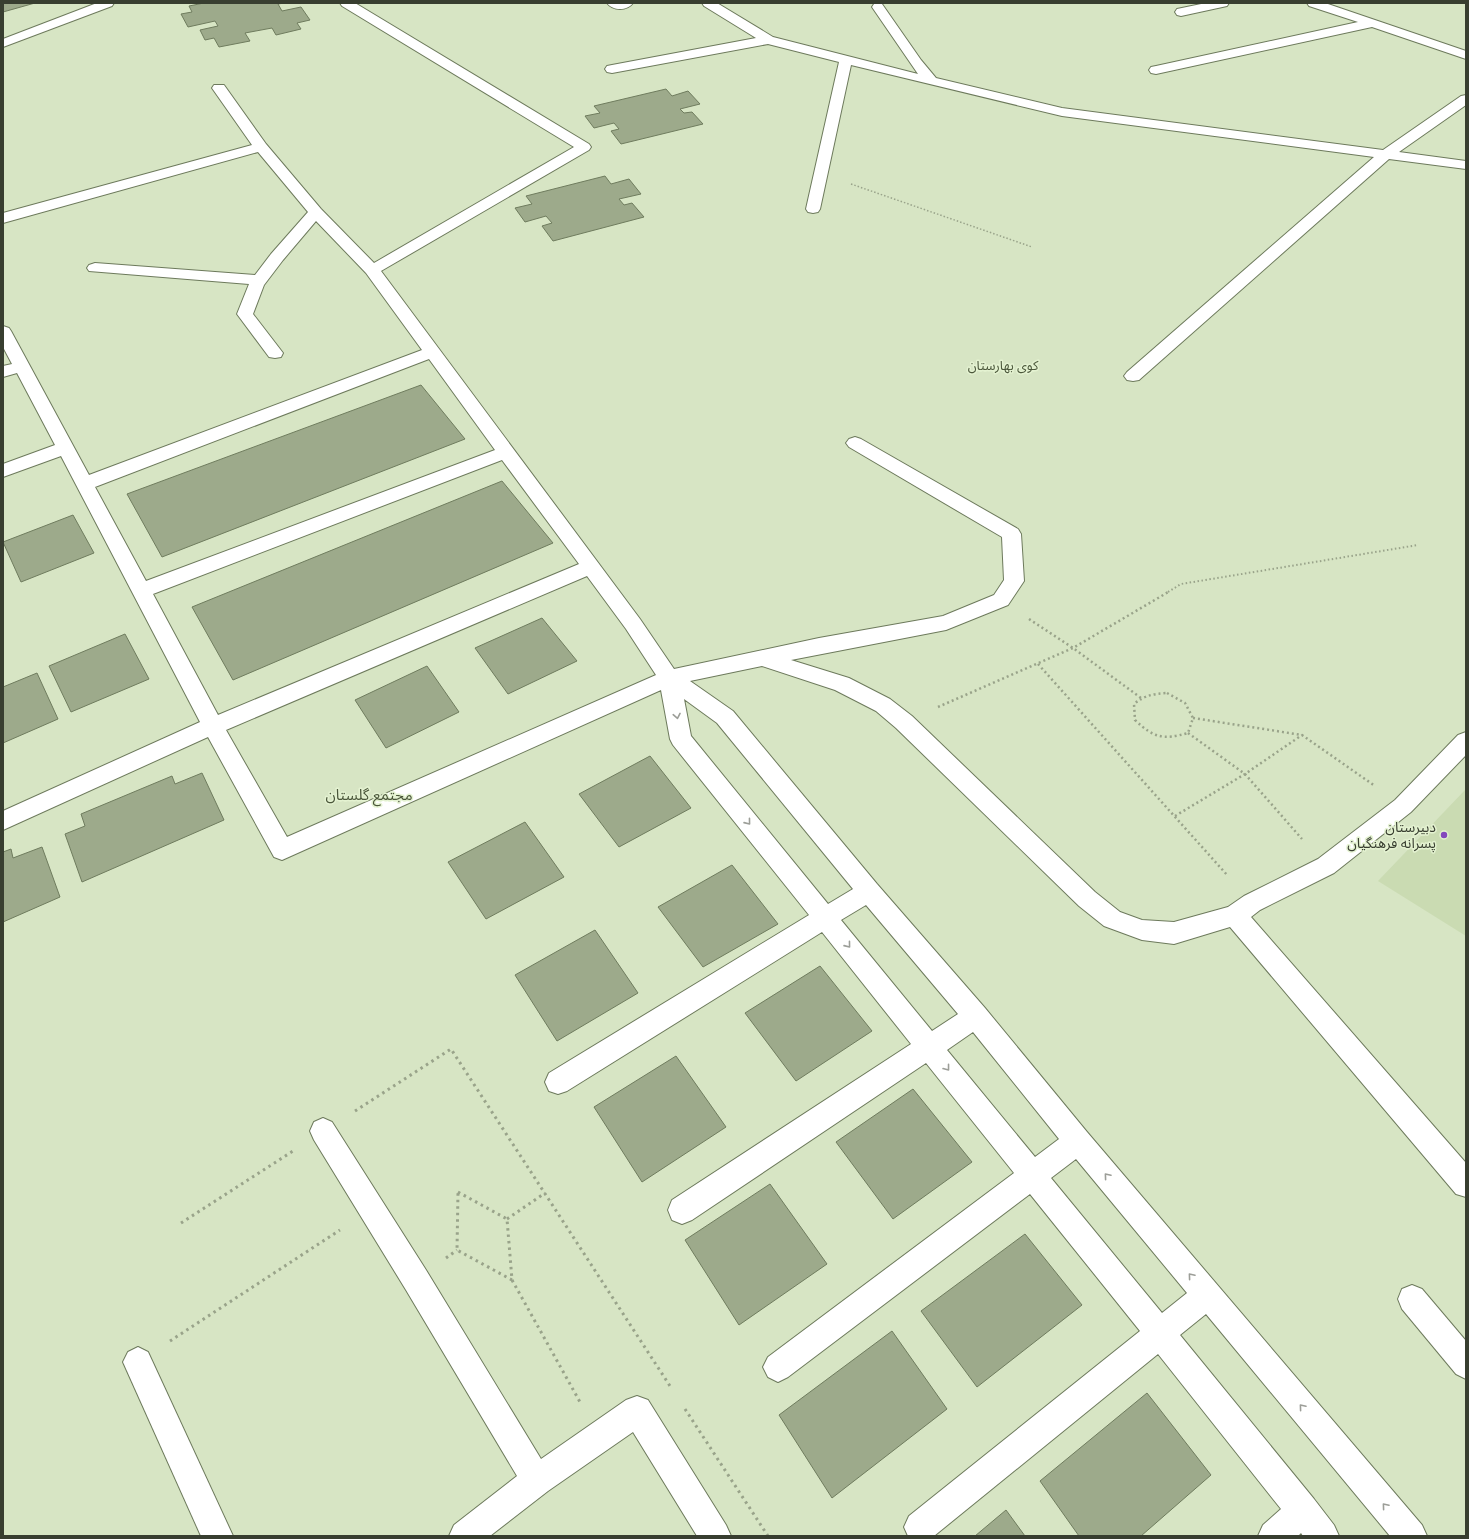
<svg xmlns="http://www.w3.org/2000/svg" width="1469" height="1539" font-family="'Times New Roman','Noto Sans Arabic',serif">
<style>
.built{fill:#cadbb2}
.building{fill:#9daa8b;stroke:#6f7c5e}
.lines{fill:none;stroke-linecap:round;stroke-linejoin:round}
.minor-casing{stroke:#6d7a5c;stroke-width:2}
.path-far3{stroke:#99a38a;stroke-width:1.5;stroke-dasharray:1.5 2;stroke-linecap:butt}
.path-far2{stroke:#99a38a;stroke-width:2;stroke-dasharray:1.5 2.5;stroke-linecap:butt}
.path-far1{stroke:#99a38a;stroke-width:2.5;stroke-dasharray:2 3;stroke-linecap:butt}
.path{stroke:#99a38a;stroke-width:3;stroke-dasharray:2.5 4;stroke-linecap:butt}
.minor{fill:#fff;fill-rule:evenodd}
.oneway{stroke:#9c9e98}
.poi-dot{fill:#8447bd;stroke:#e4f2d1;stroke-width:1.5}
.labels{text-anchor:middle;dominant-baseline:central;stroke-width:3;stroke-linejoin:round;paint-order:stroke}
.far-neighbourhood-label{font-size:13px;fill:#4a563a;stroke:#e4f2d1}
.poi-label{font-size:14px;fill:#383e30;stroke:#e4f2d1;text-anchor:end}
.neighbourhood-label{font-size:15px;fill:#4a563a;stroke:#e4f2d1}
</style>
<rect width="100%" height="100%" fill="#d7e5c4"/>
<polygon class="built" points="1466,789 1466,936 1378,881"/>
<g class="building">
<polygon points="3,3 35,3 3,12"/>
<polygon points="204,3 284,3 278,4 282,11 301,7 310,20 297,23 301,29 276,35 272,28 245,33 250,41 219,47 214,38 205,40 200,30 218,26 215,21 188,27 181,14 192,12 189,6"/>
<polygon points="666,89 672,96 688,91 700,104 680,109 684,113 692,112 703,124 621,144 611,131 619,129 614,123 594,128 585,116 600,113 594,106"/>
<polygon points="605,176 611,184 629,179 641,194 619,199 624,205 632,203 644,217 553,241 542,226 552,223 546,216 525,222 515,208 532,204 526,196"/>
<polygon points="421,385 465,439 162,557 127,494"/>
<polygon points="502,481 553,543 233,680 192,607"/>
<polygon points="73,515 94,553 21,582 3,542"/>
<polygon points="542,618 577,661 508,694 475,648"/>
<polygon points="125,634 149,679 71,712 49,666"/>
<polygon points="427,666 459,712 386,748 355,700"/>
<polygon points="37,673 58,719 3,743 3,687"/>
<polygon points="650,756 691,808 619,847 579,794"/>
<polygon points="202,773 224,820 82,882 65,834 85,826 81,814 172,776 175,784"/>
<polygon points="525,822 564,877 486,919 448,862"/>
<polygon points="42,847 60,897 3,922 3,852 11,849 13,858"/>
<polygon points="732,865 778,924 703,967 658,907"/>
<polygon points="595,930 638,993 557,1041 515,975"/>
<polygon points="820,966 872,1031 796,1081 745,1013"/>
<polygon points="676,1056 726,1127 642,1182 594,1107"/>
<polygon points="913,1089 972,1162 893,1219 836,1142"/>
<polygon points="770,1184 827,1264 739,1325 685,1240"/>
<polygon points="1025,1234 1082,1305 977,1387 921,1311"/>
<polygon points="892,1331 947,1409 832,1498 779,1415"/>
<polygon points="1147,1393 1211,1475 1141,1536 1079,1536 1040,1481"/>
<polygon points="1006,1510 1025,1536 975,1536"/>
</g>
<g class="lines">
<defs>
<g id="minor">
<polygon points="97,3 114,3 112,6 3,47 3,39"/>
<path d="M340,3H355L589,144L591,147L589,150L381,271L640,619L674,669L819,638L943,616L994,595L1004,580L1002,537L849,447L846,443L849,439L855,437L861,439L1018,529L1021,534L1024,581L1008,605L946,630L791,660L849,678L890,699L912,716L1095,892L1120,912L1142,920L1174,922L1228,907L1244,896L1318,859L1395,800L1458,735L1466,732V755L1411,812L1334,873L1260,910L1251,917L1466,1163V1197L1456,1194L1230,927L1174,944L1142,940L1104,926L1079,906L896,728L876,711L835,690L762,666L690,681L733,711L877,884L985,1008L1087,1132L1422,1525L1427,1536H1390L1206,1314L1180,1335L1314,1499L1334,1525L1339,1536H1303L1301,1533L1298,1536H1258L1263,1525L1281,1509L1158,1354L934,1536H908L904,1527L909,1516L1140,1331L1030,1194L788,1377L778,1382L768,1377L763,1367L768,1357L1014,1173L926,1063L692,1220L682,1224L672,1220L668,1210L672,1200L911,1044L822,932L567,1091L558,1094L549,1091L545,1082L549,1073L809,915L673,745L670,739L661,690L282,860L274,857L208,737L3,830V811L200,722L61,456L3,477V464L55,445L17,373L3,377V366L12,364L3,347V326L9,328L11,331L89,475L422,350L366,273L316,221L283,260L264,285L253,314L283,353L281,357L275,358L269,357L237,314L249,284L89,271L87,268L89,265L95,263L255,275L271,254L308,212L258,152L3,223V213L252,145L212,88L214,85H224L266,144L321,209L374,263L574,147L342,6ZM429,359L495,450L146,581L95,487ZM502,460L579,564L218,715L153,594ZM587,576L626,629L656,675L287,837L226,730ZM684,699L717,723L853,889L828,904L691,736ZM866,905L958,1014L932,1031L841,920ZM973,1032L1059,1139L1035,1157L947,1050ZM1076,1159L1187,1293L1162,1313L1051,1178Z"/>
<path d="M607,3H633C627,11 613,11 607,3Z"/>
<polygon points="702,3 717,3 773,37 918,74 872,7 874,4 882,4 921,60 936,78 1062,108 1383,150 1461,96 1466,95 1466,105 1399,152 1466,161 1466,169 1389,159 1139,380 1133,381 1127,380 1124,376 1127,372 1374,157 1062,116 851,65 820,209 818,212 813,213 808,212 806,209 839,62 768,44 612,73 607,72 605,69 607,66 612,65 756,38 704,6"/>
<polygon points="1206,3 1229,3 1227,6 1181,16 1177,15 1175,12 1177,9"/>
<polygon points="1307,3 1325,3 1466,51 1466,59 1372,27 1156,74 1151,73 1149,70 1151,67 1156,66 1358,22 1309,6"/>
<polygon points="323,1118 332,1122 426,1270 541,1459 626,1400 637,1396 648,1400 726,1525 731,1536 697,1536 633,1432 548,1491 490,1536 449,1536 454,1525 517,1476 406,1290 314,1140 310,1131 314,1122"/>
<polygon points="1412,1285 1422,1289 1466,1341 1466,1379 1456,1374 1402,1309 1398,1299 1402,1289"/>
<polygon points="138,1347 148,1352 233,1536 201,1536 123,1362 128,1352"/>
</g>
</defs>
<use href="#minor" class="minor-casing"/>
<polyline class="path-far3" points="851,184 1032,247"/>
<polyline class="path-far2" points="1168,592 1181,584 1418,545"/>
<g class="path-far1">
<polyline points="1029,619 1073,648 1141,698"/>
<polyline points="1038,664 1228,876"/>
<path d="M1167,693L1185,703L1193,718L1188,733C1163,740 1154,738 1135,720L1134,704C1145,695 1153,694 1167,693Z"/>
<polyline points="938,707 1073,648 1170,591"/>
<polyline points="1193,718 1302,735 1375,786"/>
<polyline points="1188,733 1245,774 1302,839"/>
<polyline points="1175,816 1245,774 1302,735"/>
</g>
<g class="path">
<polyline points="355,1111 451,1049 670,1386"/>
<polygon points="458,1192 507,1219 512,1280 457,1250"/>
<polyline points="507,1219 545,1193"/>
<polyline points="181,1223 293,1151"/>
<polyline points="446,1258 457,1250"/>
<polyline points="512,1280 580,1402"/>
<polyline points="170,1341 340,1230"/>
<polyline points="685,1409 768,1536"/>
</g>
<use href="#minor" class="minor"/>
</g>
<defs><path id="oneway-chevron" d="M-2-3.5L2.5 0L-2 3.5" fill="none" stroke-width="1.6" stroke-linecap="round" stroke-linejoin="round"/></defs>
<g class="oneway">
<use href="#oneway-chevron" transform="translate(677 716) rotate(79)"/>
<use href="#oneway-chevron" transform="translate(748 822) rotate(51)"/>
<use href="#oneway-chevron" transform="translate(848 945) rotate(51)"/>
<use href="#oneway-chevron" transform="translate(947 1068) rotate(52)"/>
<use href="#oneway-chevron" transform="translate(1107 1176) rotate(-130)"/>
<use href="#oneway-chevron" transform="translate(1191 1276) rotate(-130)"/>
<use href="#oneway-chevron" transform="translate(1302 1407) rotate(-130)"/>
<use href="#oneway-chevron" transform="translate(1385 1506) rotate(-130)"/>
</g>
<circle class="poi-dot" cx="1444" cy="835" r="4"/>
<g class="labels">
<g class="far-neighbourhood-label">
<text x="1003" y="365">کوی بهارستان</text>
</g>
<g class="poi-label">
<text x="1436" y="827">دبیرستان<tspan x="1436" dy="16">پسرانه فرهنگیان</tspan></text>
</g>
<g class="neighbourhood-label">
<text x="369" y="795">مجتمع گلستان</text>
</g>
</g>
<rect width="1469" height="1539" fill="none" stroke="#383e30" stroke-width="8"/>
</svg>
